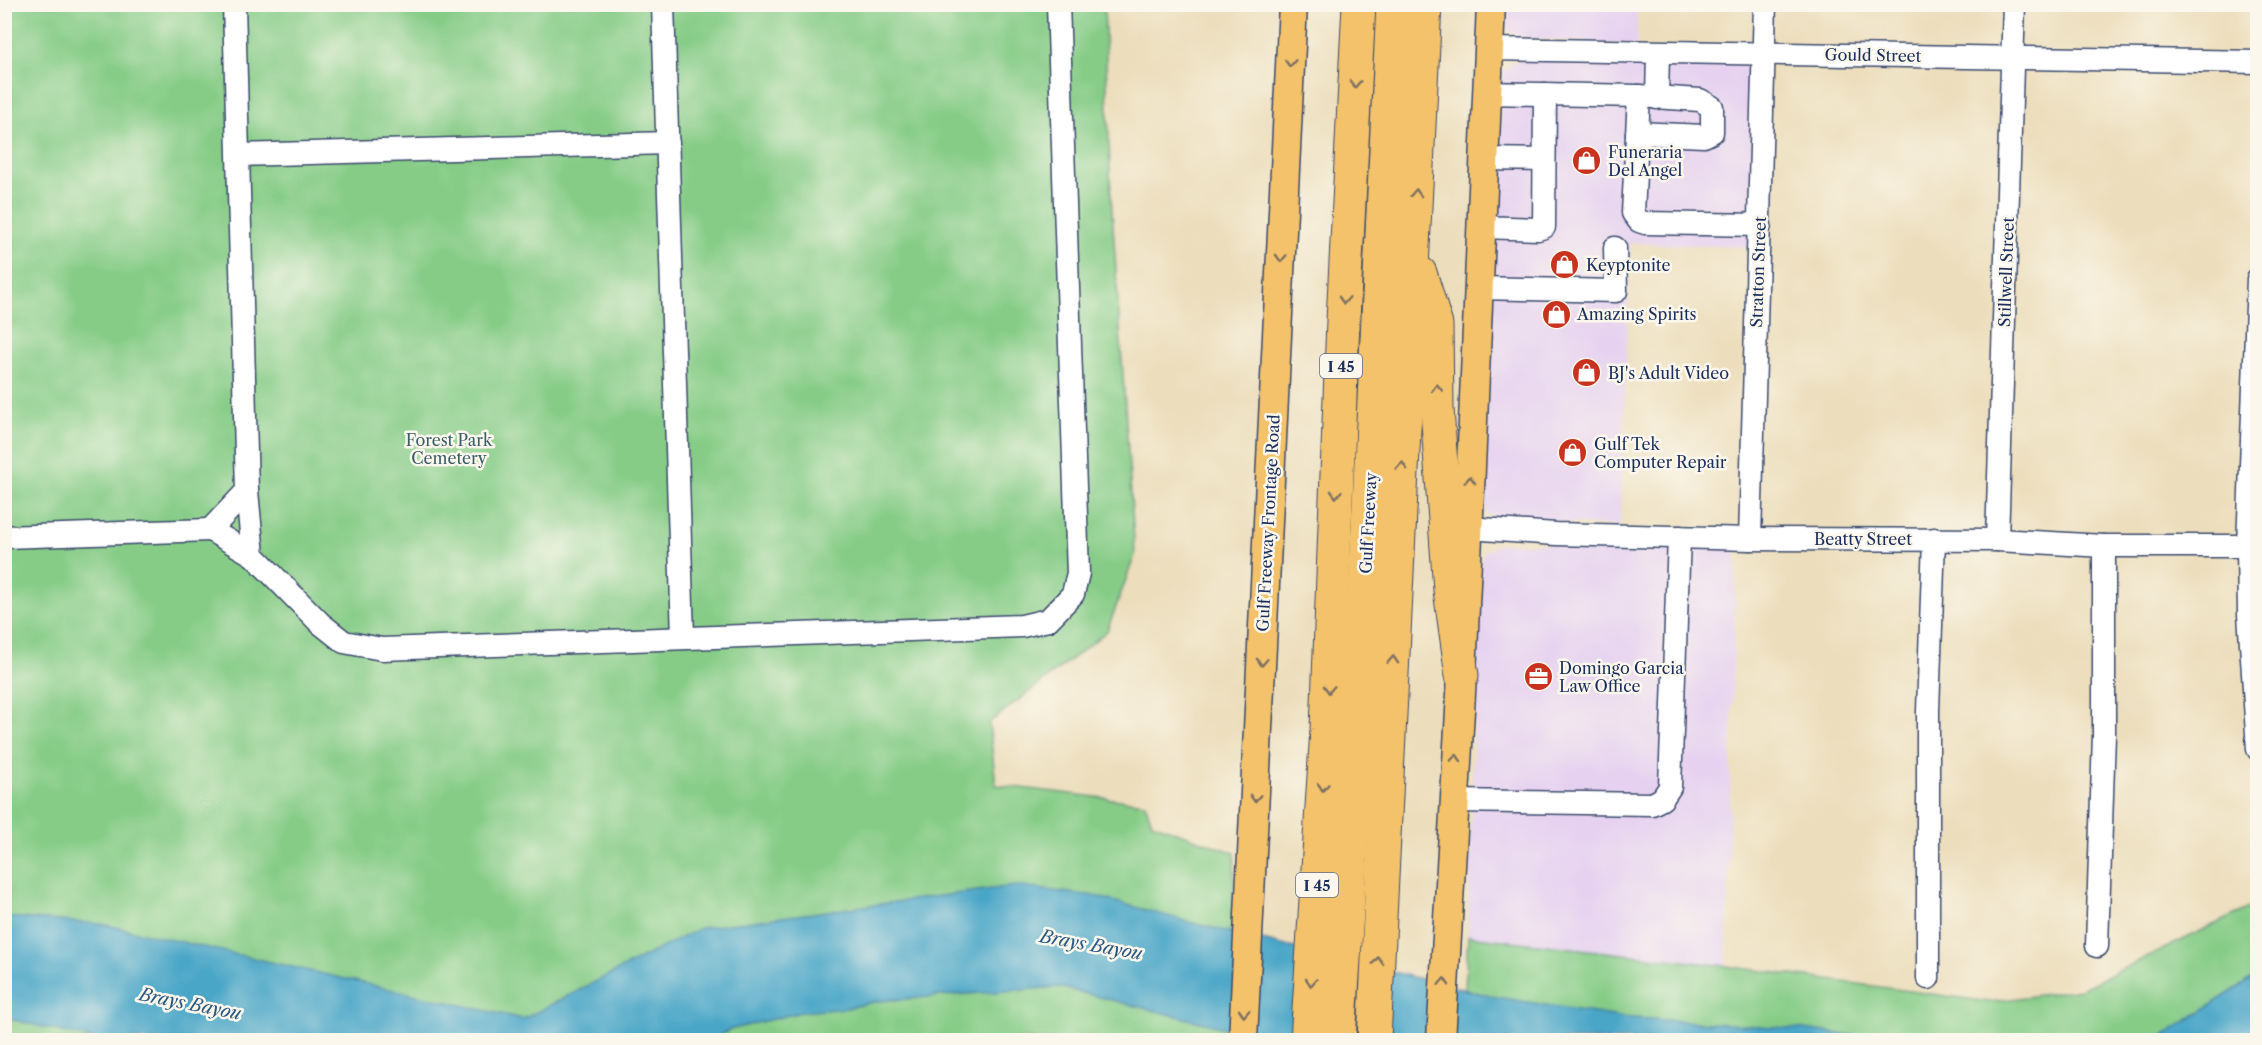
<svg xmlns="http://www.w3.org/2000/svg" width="2262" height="1045" font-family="'Libre Caslon Text',serif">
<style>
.built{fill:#e6d2f0}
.green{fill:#86cc87;stroke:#507e72;stroke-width:1.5}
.water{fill:#48a6c7;stroke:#326a92;stroke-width:1.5}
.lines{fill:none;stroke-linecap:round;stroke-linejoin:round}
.minor-casing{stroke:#3a496c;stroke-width:25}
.major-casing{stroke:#3a496c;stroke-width:31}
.highway-casing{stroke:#3a496c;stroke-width:35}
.minor{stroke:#fff;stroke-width:22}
.major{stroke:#f4c26a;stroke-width:28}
.highway{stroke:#f4c26a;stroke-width:33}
.oneway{stroke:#7d7163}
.labels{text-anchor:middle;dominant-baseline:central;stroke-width:5;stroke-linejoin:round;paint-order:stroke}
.shield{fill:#fbf7ec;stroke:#5e6b89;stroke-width:1.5}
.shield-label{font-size:15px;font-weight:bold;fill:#1b2f5e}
.street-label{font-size:16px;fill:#1b2f5e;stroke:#fbf7ec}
.poi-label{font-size:16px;fill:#1b2f5e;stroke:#fbf7ec;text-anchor:start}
.park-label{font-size:16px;fill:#3b5e6a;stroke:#fbf7ec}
.water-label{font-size:18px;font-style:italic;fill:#2b5983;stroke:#fbf7ec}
</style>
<rect width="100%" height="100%" fill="#fbf7ec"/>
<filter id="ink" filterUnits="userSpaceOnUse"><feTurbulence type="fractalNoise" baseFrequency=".0167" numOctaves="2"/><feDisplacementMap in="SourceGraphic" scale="12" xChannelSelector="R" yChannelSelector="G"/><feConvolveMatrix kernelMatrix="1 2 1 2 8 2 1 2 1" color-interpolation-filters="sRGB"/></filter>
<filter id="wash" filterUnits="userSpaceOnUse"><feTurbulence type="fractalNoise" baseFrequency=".008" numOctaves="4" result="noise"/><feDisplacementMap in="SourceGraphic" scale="24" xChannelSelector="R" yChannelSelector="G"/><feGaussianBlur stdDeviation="1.35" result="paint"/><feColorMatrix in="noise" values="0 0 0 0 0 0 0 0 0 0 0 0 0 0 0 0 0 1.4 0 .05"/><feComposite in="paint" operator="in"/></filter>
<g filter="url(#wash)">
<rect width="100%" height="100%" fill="#ecdebc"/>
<g class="built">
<polygon points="1507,5 1637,5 1637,46 1524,38 1509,31 1506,25"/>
<polygon points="1525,58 1751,64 1754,67 1750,247 1630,243 1620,526 1503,520 1487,514 1483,502 1495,262 1501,84 1503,72 1516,61"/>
<polygon points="1581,543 1734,546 1736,559 1726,966 1468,936 1476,660 1481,562 1484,552 1500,544"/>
</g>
<g class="green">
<polygon points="5,5 1104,5 1111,196 1135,555 1107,631 989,723 996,785 1145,803 1152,823 1235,853 1227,1040 5,1040"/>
<polygon points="2257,904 2257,1040 1462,1040 1468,936 1726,966 1990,1002 2081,989"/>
</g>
<g class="water">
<polygon points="1014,886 1095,896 1193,923 1491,996 1619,1017 1804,1029 1886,1040 1273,1040 1059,987 878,1001 848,1008 801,1012 729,1030 713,1040 97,1040 5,1018 5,917 102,924 523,1019 700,928"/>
<polygon points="2257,975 2257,1040 2155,1040 2160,1038"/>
</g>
</g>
<g filter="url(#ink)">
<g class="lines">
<defs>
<g id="minor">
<polyline points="234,4 247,491 210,530 253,555 320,623 344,642 382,649 1022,626 1048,620 1073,594 1078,573 1058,4"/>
<polyline points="663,4 683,637"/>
<polyline points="1488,49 2258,62"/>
<polyline points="1486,93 1639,96 1700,100 1712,107 1712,132 1704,136 1637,133"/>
<polyline points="1639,96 1633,213 1639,221 1645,223 1760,225"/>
<polyline points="1657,98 1658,53"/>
<polyline points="239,155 668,143"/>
<polyline points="1484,159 1544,160"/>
<polyline points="1481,227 1538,229 1544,227 1545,94"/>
<polyline points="2258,279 2248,546 2249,614 2258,749"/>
<polyline points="1478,288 1616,291 1615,248"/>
<polyline points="247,491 253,555"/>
<polyline points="1468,528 1556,534 1750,539 1997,540 2104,546 2258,546"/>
<polyline points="4,537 210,530"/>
<polyline points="1750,539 1765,4"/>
<polyline points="1997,540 2014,4"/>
<polyline points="1454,801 1652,804 1662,799 1670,787 1679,537"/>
<polyline points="2097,946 2104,735 2104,546"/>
<polyline points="1928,978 1928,711 1934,539"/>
</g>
<g id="major">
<polyline points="1243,1040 1293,4"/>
<polyline points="1441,1040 1462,676 1491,4"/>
</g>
<g id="highway">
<polyline points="1420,273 1436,325 1437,409 1450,590 1462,676"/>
<polyline points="1307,1040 1327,729 1343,321 1359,4"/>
<polyline points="1339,1040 1358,735 1393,4"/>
<polyline points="1374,1040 1425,4"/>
</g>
</defs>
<use href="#minor" class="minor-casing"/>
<use href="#major" class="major-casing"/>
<use href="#highway" class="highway-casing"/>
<use href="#minor" class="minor"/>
<use href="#major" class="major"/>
<use href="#highway" class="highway"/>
</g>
<defs><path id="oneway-chevron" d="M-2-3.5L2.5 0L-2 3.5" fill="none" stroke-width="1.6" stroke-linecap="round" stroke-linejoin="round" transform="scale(1.5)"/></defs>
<g class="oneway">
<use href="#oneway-chevron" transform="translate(1290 63) rotate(93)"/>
<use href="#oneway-chevron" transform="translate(1355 84) rotate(93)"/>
<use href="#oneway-chevron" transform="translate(1416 193) rotate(-87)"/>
<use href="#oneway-chevron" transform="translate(1281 258) rotate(93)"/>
<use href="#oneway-chevron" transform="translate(1344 300) rotate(93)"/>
<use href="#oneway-chevron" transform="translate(1437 388) rotate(-91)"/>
<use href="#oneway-chevron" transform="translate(1402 466) rotate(-87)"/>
<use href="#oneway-chevron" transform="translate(1470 480) rotate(-88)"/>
<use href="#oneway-chevron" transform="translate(1336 494) rotate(92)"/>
<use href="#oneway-chevron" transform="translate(1393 660) rotate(-87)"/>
<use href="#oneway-chevron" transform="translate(1262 662) rotate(93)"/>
<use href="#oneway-chevron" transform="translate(1329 689) rotate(92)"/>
<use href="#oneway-chevron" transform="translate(1456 758) rotate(-87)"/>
<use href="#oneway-chevron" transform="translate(1323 787) rotate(94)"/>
<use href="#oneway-chevron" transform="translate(1255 798) rotate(93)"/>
<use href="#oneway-chevron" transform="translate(1378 961) rotate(-87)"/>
<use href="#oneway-chevron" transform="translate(1311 982) rotate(94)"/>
<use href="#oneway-chevron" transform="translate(1444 982) rotate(-87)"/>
<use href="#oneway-chevron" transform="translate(1244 1013) rotate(93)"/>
</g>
</g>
<defs>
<symbol id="shop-disc" viewBox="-11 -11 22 22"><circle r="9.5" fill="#c8321e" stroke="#fbf7ec"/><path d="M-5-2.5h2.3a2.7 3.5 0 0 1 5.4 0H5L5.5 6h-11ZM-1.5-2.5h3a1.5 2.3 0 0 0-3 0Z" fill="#fff"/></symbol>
<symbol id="office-disc" viewBox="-11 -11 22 22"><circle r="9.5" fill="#c8321e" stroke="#fbf7ec"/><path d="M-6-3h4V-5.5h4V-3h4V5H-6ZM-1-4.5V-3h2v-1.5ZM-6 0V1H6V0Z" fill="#fff"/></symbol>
</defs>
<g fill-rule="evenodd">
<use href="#shop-disc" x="1570" y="144" width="33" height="33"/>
<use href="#shop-disc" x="1548" y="248" width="33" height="33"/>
<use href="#shop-disc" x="1540" y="298" width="33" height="33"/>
<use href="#shop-disc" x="1570" y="356" width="33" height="33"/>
<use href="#shop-disc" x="1556" y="436" width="33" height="33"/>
<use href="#office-disc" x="1522" y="660" width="33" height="33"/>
</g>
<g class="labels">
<g class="shield">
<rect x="1320" y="354" width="42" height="24" rx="4.5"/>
<rect x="1296" y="873" width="42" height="24" rx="4.5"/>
</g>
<g class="shield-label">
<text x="1341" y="366">I 45</text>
<text x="1317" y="885">I 45</text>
</g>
<g class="street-label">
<text transform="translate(1873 55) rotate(1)">Gould Street</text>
<text transform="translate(1758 272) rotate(-88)">Stratton Street</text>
<text transform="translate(2006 272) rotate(-88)">Stillwell Street</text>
<text transform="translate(1268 523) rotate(-87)">Gulf Freeway Frontage Road</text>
<text transform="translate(1368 523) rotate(-87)">Gulf Freeway</text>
<text x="1863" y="539">Beatty Street</text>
</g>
<g class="poi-label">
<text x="1608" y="152">Funeraria<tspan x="1608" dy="18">Del Angel</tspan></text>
<text x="1586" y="265">Keyptonite</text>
<text x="1577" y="314">Amazing Spirits</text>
<text x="1608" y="373">BJ's Adult Video</text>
<text x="1594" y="444">Gulf Tek<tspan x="1594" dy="18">Computer Repair</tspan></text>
<text x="1559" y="668">Domingo Garcia<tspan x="1559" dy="18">Law Office</tspan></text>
</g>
<g class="park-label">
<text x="449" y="440">Forest Park<tspan x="449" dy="18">Cemetery</tspan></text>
</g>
<g class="water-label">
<text transform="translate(1091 945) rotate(10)">Brays Bayou</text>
<text transform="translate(190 1004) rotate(11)">Brays Bayou</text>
</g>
</g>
<rect width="2262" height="1045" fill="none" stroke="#fbf7ec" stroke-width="24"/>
</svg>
